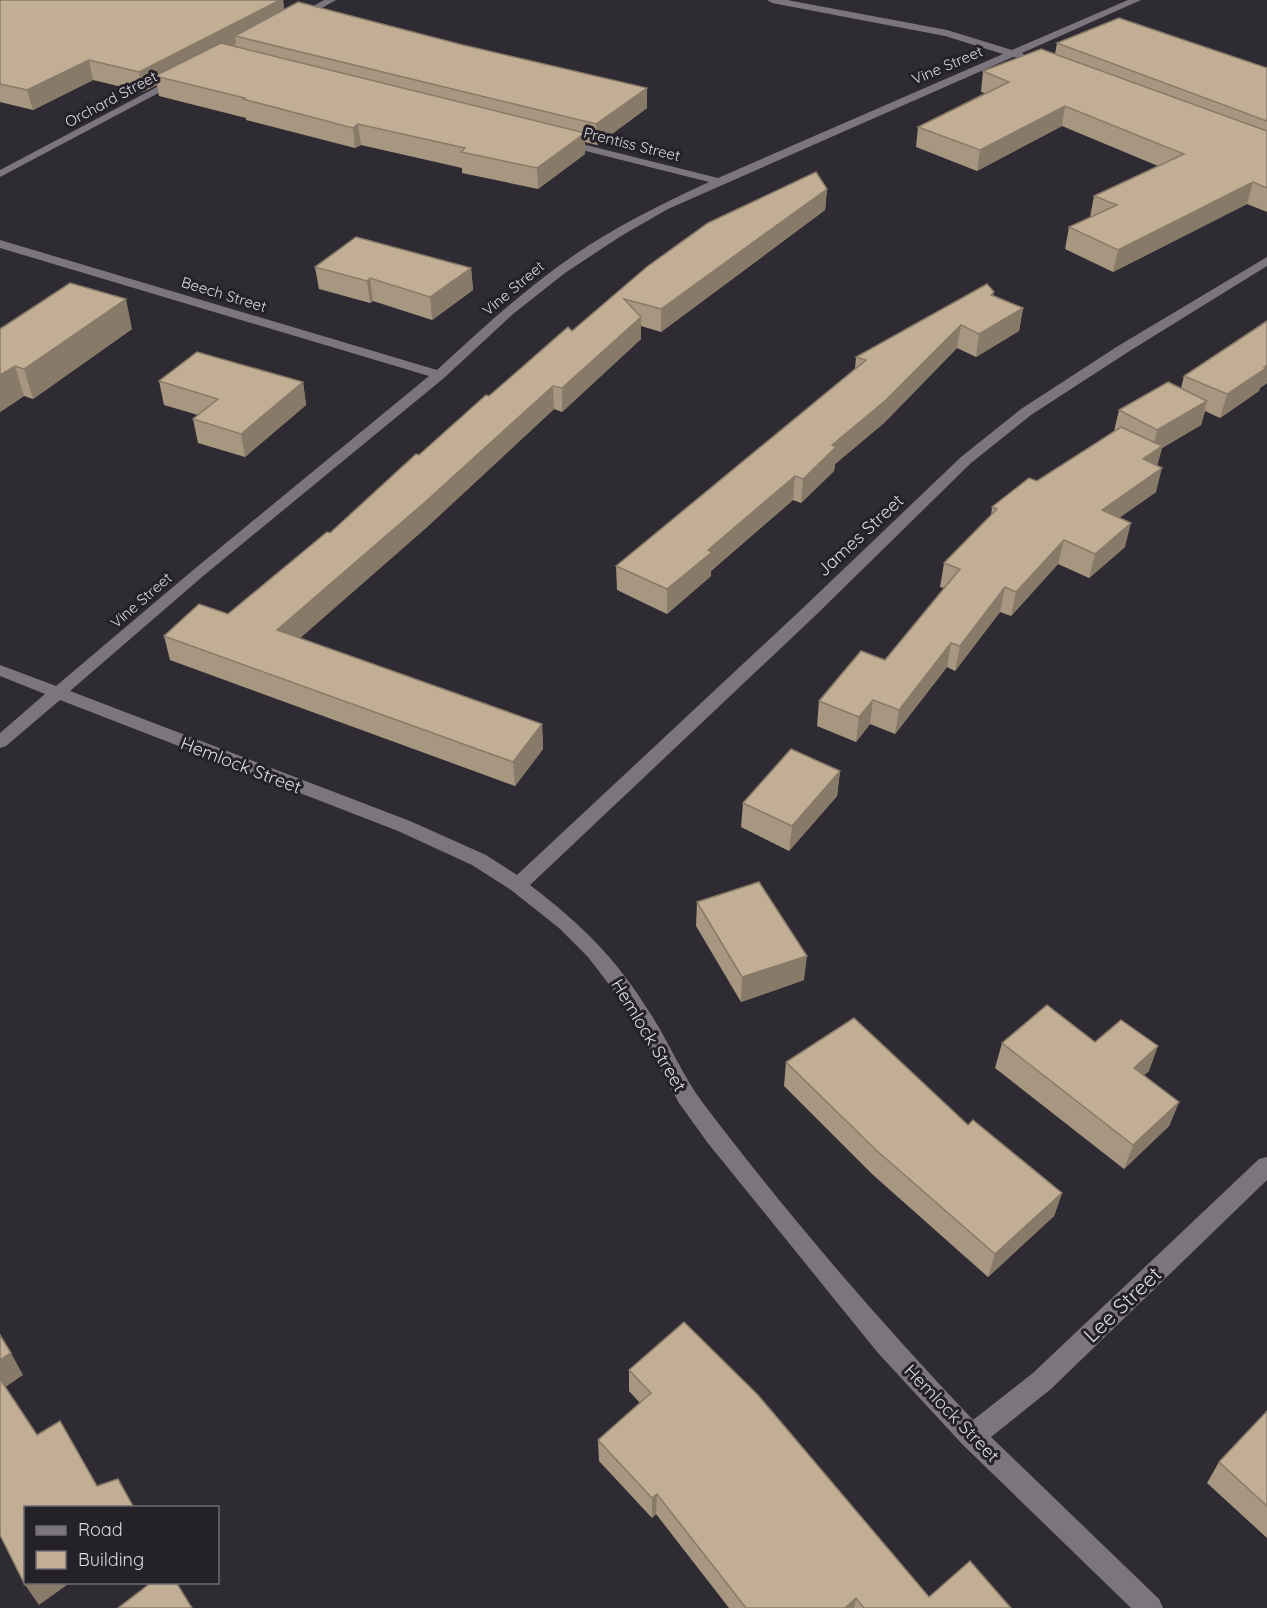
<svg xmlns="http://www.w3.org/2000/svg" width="1267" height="1608" font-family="Quicksand,sans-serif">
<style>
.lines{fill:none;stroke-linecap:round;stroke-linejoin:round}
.street{fill:#7b767e;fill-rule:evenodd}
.wall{fill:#a79680}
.shaded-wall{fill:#887a68}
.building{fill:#c2ae95;stroke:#887a68;stroke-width:1.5}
.labels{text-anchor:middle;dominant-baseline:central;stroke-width:6;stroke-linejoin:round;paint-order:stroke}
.far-street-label{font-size:15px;fill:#dcdade;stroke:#252128}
.street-label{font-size:18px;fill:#dcdade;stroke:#252128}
.near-street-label{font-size:21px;fill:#dcdade;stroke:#252128}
</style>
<rect width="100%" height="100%" fill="#2f2b32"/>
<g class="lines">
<g class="street">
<polygon points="324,0 336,0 299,21 291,19"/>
<path d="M767,0H787L947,30L1012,50L1128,0H1141L1022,53L1026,56L1025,58L1013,57L668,209L621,236L565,273L513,314L444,378L202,577L70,691L410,821L486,855L517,875L805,606L961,457L1021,409L1118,346L1267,257V266L1128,352L1031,415L971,463L817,614L530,885C581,924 616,958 650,1013C669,1042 682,1075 703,1103C786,1213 878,1320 973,1420L1033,1373L1259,1159L1267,1157V1180L1051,1389L991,1437L1159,1599L1163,1608H1131L963,1445L878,1353L707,1142L679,1103L637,1026L614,991L588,957L559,928L511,890L472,865L398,831L60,700L6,746L0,748V733L45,694L0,676V665L56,686L192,571L429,376L0,248V240L437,370C475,335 514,299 556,268C603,233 655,207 709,182L558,144V140L562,139L718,178L1003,54L945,36L772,3Z"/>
<polygon points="174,78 183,80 0,177 0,170"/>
</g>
</g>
<g class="wall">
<polygon points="0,0 283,0 284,10 459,44 647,88 647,108 597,145 585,142 585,154 538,189 462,173 462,168 361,145 355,148 246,120 246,118 159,96 157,85 143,92 93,80 33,110 0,102"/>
<polygon points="1057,43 1267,68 1267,212 1247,204 1113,272 1065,249 1069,227 1090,217 1094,196 1158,166 1062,126 977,171 916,147 918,127 985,93 981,92 983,71 1055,54"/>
<polygon points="827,189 825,210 661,332 641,326 641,339 562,412 554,409 427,527 300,638 542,724 543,749 515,786 170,660 164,636 228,614 330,533 419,455 489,396 572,331 648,266"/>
<polygon points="315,267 471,268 473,290 432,320 373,301 370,303 319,289"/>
<polygon points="994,292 993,295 1023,308 1019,331 976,357 957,348 884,423 835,464 834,471 801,503 793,500 711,571 711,576 667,614 617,590 616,566 855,369 856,357"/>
<polygon points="1267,321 1267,383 1260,388 1259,391 1220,418 1205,411 1201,425 1162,448 1157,465 1156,492 1119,518 1125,547 1089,578 1058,564 1011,616 1000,612 955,671 947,667 895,734 870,724 856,742 817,726 819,701 885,660 944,588 940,587 944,563 991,516 992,507 1037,481 1114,431 1119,410 1181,388 1184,376"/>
<polygon points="0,329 132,329 33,399 24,396 0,412"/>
<polygon points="159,381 303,382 306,405 245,457 198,443 193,419 198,415 164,405"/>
<polygon points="840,771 837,796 789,851 741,827 743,803"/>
<polygon points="697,902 804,980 741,1002 696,926"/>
<polygon points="1095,1042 1149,1071 1144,1075 1179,1102 1169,1126 1124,1169 995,1068 1002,1043"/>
<polygon points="786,1062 968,1125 1062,1193 1054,1216 988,1277 872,1174 784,1086"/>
<polygon points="629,1370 929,1597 1011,1608 729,1608 656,1514 652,1518 599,1461 598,1440 640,1403 629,1391"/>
<polygon points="1267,1411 1267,1538 1207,1483 1219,1462"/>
</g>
<g class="shaded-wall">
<polygon points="280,0 283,0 285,18 235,36 236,44 168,79 155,76 157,85 143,92 139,72"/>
<polygon points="89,60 93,80 33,110 27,90"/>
<polygon points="647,88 647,108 597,145 596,124"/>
<polygon points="1065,106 1062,126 977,171 980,150"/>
<polygon points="358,124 361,145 355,148 353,128"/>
<polygon points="585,133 585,154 538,189 537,168"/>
<polygon points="1253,182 1247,204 1113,272 1118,250"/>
<polygon points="827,189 825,210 661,332 661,309"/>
<polygon points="471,268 473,290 432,320 430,297"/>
<polygon points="370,278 373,301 370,303 367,281"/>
<polygon points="126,299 132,329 33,399 24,369"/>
<polygon points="1023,308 1019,331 976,357 979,334"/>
<polygon points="641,317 641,339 562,412 562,388"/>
<polygon points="961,325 957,348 884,423 835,464 834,471 801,503 803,479 832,445"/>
<polygon points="1267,365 1267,383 1260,388 1259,391 1220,418 1227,394"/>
<polygon points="15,366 24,396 0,412 0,375"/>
<polygon points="303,382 306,405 245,457 241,434"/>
<polygon points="553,386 554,409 427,527 282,654 277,630"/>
<polygon points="1207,401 1201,425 1162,448 1156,470 1143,459 1152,453 1157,430"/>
<polygon points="1162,468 1156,492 1096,534 1102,510"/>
<polygon points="795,476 793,500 711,571 711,576 667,614 667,589 708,550"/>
<polygon points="1131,523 1125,547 1089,578 1095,554"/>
<polygon points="1064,540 1058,564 1011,616 1016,592"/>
<polygon points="1005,587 1000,612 955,671 960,646"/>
<polygon points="951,643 947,667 895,734 899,710"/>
<polygon points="873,700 870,724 856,742 859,717"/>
<polygon points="542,724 543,749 515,786 513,762"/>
<polygon points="840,771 837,796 789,851 792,826"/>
<polygon points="807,956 804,980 741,1002 742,977"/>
<polygon points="1158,1046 1149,1071 1125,1092 1134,1068"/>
<polygon points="1179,1102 1169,1126 1124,1169 1133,1145"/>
<polygon points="1062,1193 1054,1216 988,1277 995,1254"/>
<polygon points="11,1353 23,1375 4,1388 0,1381 0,1360"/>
<polygon points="657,1494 656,1514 652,1518 652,1498"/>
<polygon points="30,1582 71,1582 39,1605 25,1585"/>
<polygon points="856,1598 854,1608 845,1608"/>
</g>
<g class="building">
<polygon points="0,0 280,0 139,72 89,60 27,90 0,84"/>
<polygon points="298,2 459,44 647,88 596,124 235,36"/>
<polygon points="1119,18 1267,68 1267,121 1057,43"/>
<polygon points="221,43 585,133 537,168 461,152 465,148 358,124 353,128 243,99 245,98 155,76"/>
<polygon points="1041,49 1267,131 1267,188 1253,182 1118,250 1069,227 1117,205 1094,196 1184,154 1065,106 980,150 918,127 1009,82 983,71"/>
<polygon points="816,172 827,189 661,309 624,299 641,317 562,388 553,386 424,503 277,630 542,724 513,762 164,636 199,604 228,614 327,532 330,533 416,454 419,455 486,395 489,396 568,327 572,331 648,266 708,223"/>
<polygon points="356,237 471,268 430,297 370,278 367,281 315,267"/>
<polygon points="70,283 126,299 24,369 15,366 0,375 0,329"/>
<polygon points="987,284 994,292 991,295 1023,308 979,334 961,325 886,400 832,445 836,447 803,479 795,476 708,550 712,552 667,589 616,566 866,360 856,357"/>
<polygon points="1267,321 1267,365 1264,367 1266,368 1227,394 1184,376"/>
<polygon points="197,352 303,382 241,434 193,419 218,399 159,381"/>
<polygon points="1168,382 1207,401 1157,430 1119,410"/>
<polygon points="1121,427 1162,446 1143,459 1162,468 1102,510 1131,523 1095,554 1064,540 1016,592 1005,587 960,646 951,643 899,710 873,700 859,717 819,701 861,651 885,660 960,569 944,563 997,509 992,507 1029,478 1037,481"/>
<polygon points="791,749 840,771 792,826 743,803"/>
<polygon points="759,882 807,956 742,977 697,902"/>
<polygon points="1047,1005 1095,1042 1121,1020 1158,1046 1134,1068 1179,1102 1133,1145 1002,1043"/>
<polygon points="854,1018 968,1125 973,1120 1062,1193 995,1254 876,1150 786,1062"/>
<polygon points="684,1322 758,1395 929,1597 970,1561 1011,1608 864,1608 856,1598 845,1608 746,1608 657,1494 652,1498 598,1440 651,1393 629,1370"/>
<polygon points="0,1335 11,1353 0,1360"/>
<polygon points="0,1379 37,1435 60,1421 97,1486 118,1479 134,1508 26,1508 26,1582 30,1582 25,1585 0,1535"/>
<polygon points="1267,1411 1267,1506 1219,1462"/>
<polygon points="152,1582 176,1582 192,1608 118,1608"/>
</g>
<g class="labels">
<g class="far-street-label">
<text transform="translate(947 65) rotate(-23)">Vine Street</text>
<text transform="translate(111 99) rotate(-28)">Orchard Street</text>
<text transform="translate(632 144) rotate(14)">Prentiss Street</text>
<text transform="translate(513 288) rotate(-40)">Vine Street</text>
<text transform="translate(224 294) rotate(17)">Beech Street</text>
<text transform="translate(141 600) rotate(-41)">Vine Street</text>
</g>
<g class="street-label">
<text transform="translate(860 535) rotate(-43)">James Street</text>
<text transform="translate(241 765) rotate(21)">Hemlock Street</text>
<text transform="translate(649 1035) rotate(59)">Hemlock Street</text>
<text transform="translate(952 1413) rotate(46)">Hemlock Street</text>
</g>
<g class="near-street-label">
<text transform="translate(1122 1304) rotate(-44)">Lee Street</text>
</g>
</g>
<rect x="24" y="1506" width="195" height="78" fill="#252128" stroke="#6e6b71" stroke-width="1.5"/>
<rect x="36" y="1526" width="30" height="9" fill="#7b767e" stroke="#6e6b71" stroke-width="1.5"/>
<text x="78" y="1536" font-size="18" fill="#dcdade">Road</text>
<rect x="36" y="1551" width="30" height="18" fill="#c2ae95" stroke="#6e6b71" stroke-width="1.5"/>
<text x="78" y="1566" font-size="18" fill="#dcdade">Building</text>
</svg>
